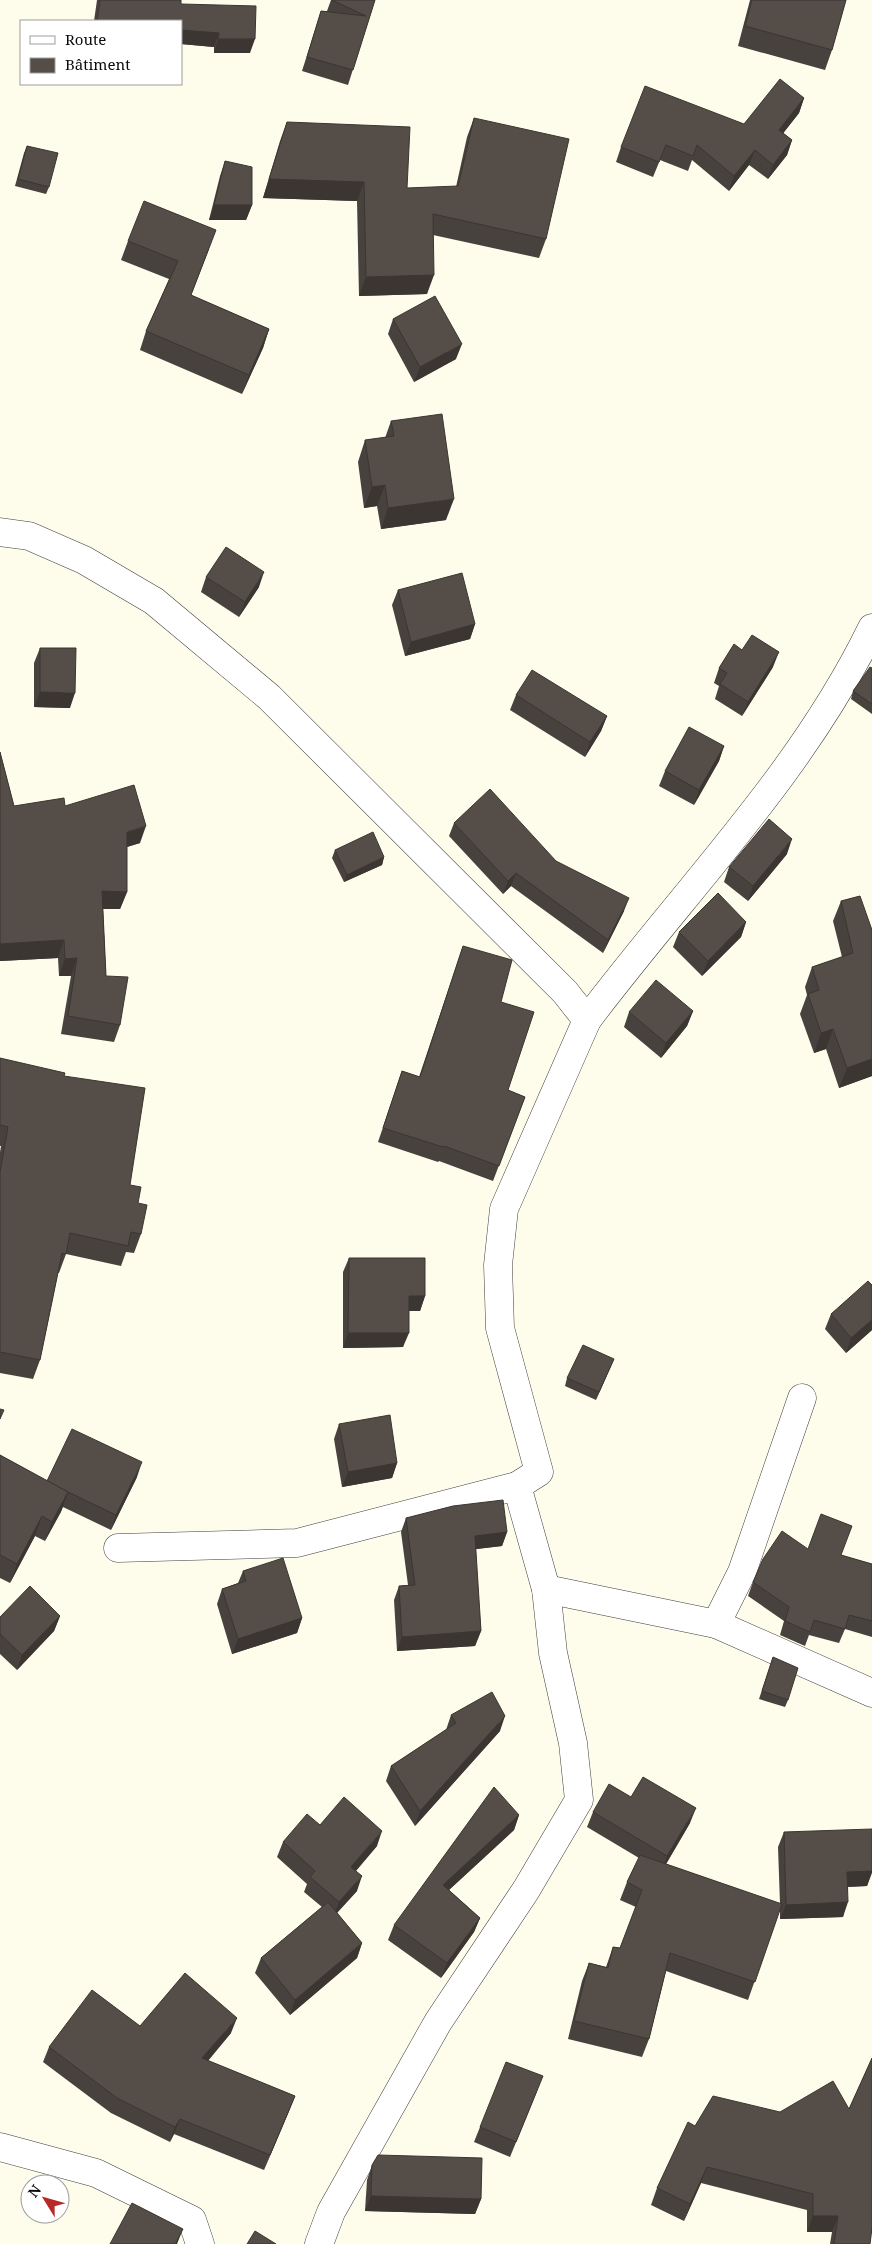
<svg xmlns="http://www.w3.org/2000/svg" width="872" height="2244" font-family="'Noto Serif',serif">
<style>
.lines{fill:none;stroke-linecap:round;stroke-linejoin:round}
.minor-casing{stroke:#3e3e3e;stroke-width:29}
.minor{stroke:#fff;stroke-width:28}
.wall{fill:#48423e}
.shaded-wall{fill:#3b3632}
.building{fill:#544d48;stroke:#3b3632}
</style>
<rect width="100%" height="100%" fill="#fefcea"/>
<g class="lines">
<defs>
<g id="minor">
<polyline points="0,532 29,536 84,560 154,601 269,697 565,992 587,1020 504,1209 498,1265 500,1328 539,1472 517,1486 546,1589 553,1653 573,1743 579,1800 526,1890 438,2022 331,2212 319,2244"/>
<path d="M587,1020C684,891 801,774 872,628"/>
<polyline points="118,1548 297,1543 517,1486"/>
<polyline points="546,1589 716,1624 872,1693"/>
<polyline points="716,1624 742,1572 802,1398"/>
<polyline points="0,2147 96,2173 192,2220 200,2244"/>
</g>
</defs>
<use href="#minor" class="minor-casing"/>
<use href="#minor" class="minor"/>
</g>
<g class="wall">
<polygon points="97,0 181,0 181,4 250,53 214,53 214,47 181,44 181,21 94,21"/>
<polygon points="331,0 375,0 348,85 302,71 321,11 327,11"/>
<polygon points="750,0 846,0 832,50 825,70 738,46"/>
<polygon points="804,98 799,113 783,133 792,140 787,155 768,179 749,165 729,191 692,160 688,171 660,160 653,177 616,162 621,147 744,124"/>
<polygon points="474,118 546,239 539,258 433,235 427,294 359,296 357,201 263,198 280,141 287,122 407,188 456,187 467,137"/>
<polygon points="27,146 49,187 46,194 15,186 24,153"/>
<polygon points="225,161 252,205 246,220 209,220 220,176"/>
<polygon points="128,241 209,249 191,295 269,329 263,348 242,394 140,350 146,331 169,279 121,260"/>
<polygon points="393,319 456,359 414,382 388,334"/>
<polygon points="391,421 446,520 381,529 377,506 364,508 358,462 365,440 385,438"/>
<polygon points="206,577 259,587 239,617 201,592"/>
<polygon points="398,590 475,624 470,639 405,656 392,605"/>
<polygon points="40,648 70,708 34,707 34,663"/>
<polygon points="742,650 773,667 742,716 715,699 719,686 714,683 719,668"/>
<polygon points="872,668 872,714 851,699 853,691"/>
<polygon points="516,695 607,716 601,731 585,757 510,710"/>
<polygon points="724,746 719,761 694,805 659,786 665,771"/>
<polygon points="0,752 14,806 65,806 140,843 127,847 127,892 120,909 103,909 106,976 120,1025 114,1042 61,1034 71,976 59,976 58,958 0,961"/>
<polygon points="454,823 556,861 624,911 603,953 511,886 503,894 449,836"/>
<polygon points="335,850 384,857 382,865 344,882 332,858"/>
<polygon points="787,854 748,901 724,882 729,867"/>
<polygon points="860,896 872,1076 839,1088 826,1049 814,1053 800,1014 807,995 805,987 812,967 842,957 833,921 841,901"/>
<polygon points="746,922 741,937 702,976 673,947 679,932"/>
<polygon points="463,946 501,1002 508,1090 525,1097 493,1181 439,1161 438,1162 378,1142 402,1071 419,1077"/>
<polygon points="693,1011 687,1026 661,1058 624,1027 629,1012"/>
<polygon points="0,1058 64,1076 130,1185 138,1203 141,1234 134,1253 126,1252 121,1266 66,1254 59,1273 58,1273 40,1360 33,1379 0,1373 0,1152 1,1146 0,1146"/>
<polygon points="349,1258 425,1296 420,1311 409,1311 403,1347 343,1348 343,1272"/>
<polygon points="872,1285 872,1330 846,1353 825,1329 831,1314"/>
<polygon points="614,1359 596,1400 565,1386 567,1378"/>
<polygon points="339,1424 397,1463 392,1478 342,1487 334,1439"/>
<polygon points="0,1455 47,1481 137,1477 111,1530 63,1507 45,1541 35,1536 10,1583 0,1578"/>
<polygon points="406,1518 507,1532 502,1546 475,1549 481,1631 475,1646 397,1651 394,1600 399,1586 408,1585 401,1532"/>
<polygon points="808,1549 841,1555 872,1564 872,1637 845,1629 839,1643 809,1635 805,1646 780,1635 784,1621 748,1596 753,1582"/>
<polygon points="243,1571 302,1618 297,1633 232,1654 217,1604 222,1589 238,1583"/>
<polygon points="60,1616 54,1631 17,1670 0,1654 0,1617"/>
<polygon points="773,1657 788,1700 785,1707 759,1699"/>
<polygon points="451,1715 500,1731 415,1826 386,1781 391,1766 446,1730"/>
<polygon points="631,1797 690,1823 666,1864 780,1904 778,1847 784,1832 872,1843 872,1873 867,1886 848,1887 843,1917 780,1919 780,1909 748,2000 666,1971 649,2039 642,2057 568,2039 582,1981 589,1963 606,1967 613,1947 620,1948 636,1907 620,1900 627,1882 639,1858 587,1827 593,1812"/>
<polygon points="519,1815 514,1830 449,1890 480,1918 474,1932 441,1978 388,1940 394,1925"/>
<polygon points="320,1825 377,1846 356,1871 357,1891 337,1913 362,1943 357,1958 290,2015 255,1973 261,1958 322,1907 304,1892 307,1884 277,1857 283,1842"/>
<polygon points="140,2026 231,2033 208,2061 295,2096 289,2111 264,2170 174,2134 170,2142 111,2113 43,2062 49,2047"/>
<polygon points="872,2058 872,2233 871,2233 870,2244 830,2244 832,2232 807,2232 807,2210 701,2183 684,2221 651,2205 657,2188 695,2126 780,2112 849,2109"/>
<polygon points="537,2091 510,2157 474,2142 480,2127"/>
<polygon points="372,2165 481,2199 475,2214 365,2211 367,2180"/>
</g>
<g class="shaded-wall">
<polygon points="181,30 219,33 214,47 181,44"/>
<polygon points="218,39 255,39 250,53 214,53"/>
<polygon points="804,98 799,113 774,145 779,130"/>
<polygon points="792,140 787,155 768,179 773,165"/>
<polygon points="755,150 749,165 729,191 734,176"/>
<polygon points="269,179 364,182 357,201 263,198"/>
<polygon points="214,205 252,205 246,220 209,220"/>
<polygon points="434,275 427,294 359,296 366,277"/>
<polygon points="269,329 263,348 242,394 249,375"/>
<polygon points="462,344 456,359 414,382 420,367"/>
<polygon points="385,485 377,506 364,508 372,487"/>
<polygon points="454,499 446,520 381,529 388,508"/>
<polygon points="264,572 259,587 239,617 245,602"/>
<polygon points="475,624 470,639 405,656 411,642"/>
<polygon points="779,652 773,667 742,716 748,702"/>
<polygon points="40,692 75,693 70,708 34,707"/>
<polygon points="607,716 601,731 585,757 590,742"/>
<polygon points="724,746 719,761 694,805 699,790"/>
<polygon points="146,826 140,843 120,849 127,832"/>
<polygon points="792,839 787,854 748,901 753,886"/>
<polygon points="384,857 382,865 344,882 347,875"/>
<polygon points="516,873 511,886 503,894 508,881"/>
<polygon points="102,891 127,892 120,909 96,909"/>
<polygon points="629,898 624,911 603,953 608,940"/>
<polygon points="746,922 741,937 702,976 708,961"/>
<polygon points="64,940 58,958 0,961 0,944"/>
<polygon points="77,958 71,976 59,976 65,959"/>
<polygon points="693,1011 687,1026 661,1058 666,1043"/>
<polygon points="833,1029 826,1049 814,1053 821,1033"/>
<polygon points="872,1059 872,1076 839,1088 847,1068"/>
<polygon points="409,1296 425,1296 420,1311 404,1311"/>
<polygon points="872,1320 872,1330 846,1353 851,1338"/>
<polygon points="348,1333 409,1333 403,1347 343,1348"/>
<polygon points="614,1359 611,1366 596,1400 599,1392"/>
<polygon points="142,1462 137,1477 111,1530 116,1515"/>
<polygon points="397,1463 392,1478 342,1487 348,1472"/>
<polygon points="68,1492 61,1512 45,1541 52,1522"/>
<polygon points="42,1516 35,1536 10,1583 17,1564"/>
<polygon points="507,1532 502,1546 469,1550 475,1536"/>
<polygon points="60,1616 54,1631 17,1670 22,1655"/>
<polygon points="302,1618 297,1633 232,1654 238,1639"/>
<polygon points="481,1631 475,1646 397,1651 402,1637"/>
<polygon points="505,1716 500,1731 415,1826 420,1811"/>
<polygon points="696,1808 690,1823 662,1871 667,1856"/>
<polygon points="519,1815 514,1830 438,1900 443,1885"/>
<polygon points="382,1831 377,1846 346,1882 351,1867"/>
<polygon points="872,1871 867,1886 842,1887 847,1872"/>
<polygon points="362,1876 357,1891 333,1917 339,1902"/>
<polygon points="848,1902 843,1917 780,1919 786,1905"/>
<polygon points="480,1918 474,1932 441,1978 447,1963"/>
<polygon points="362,1943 357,1958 290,2015 295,2000"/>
<polygon points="237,2018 231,2033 197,2073 202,2058"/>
<polygon points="295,2096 289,2111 264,2170 270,2155"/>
<polygon points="180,2119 174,2134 170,2142 175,2127"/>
<polygon points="707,2167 701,2183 684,2221 690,2204"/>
<polygon points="371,2196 481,2199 475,2214 365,2211"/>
<polygon points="813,2216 838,2216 832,2232 807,2232"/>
<polygon points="183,2229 177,2244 175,2244"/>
</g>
<g class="building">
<polygon points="100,0 181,0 181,4 256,6 255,39 218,39 219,33 181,30 181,21 97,21"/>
<polygon points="332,0 375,0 353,70 307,57 321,11 366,16"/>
<polygon points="752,0 846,0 832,50 745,26"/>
<polygon points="780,79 804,98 779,130 792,140 773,165 755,150 734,176 697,145 693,156 666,145 659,162 621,147 645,86 744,124"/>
<polygon points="474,118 569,139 546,239 433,214 434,275 366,277 364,182 269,179 287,122 410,127 407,188 458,186"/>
<polygon points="27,146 58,153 49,187 18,179"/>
<polygon points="225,161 252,167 252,205 214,205"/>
<polygon points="144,201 216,230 191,295 269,329 249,375 146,331 178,261 128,241"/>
<polygon points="435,296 462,344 420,367 393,319"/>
<polygon points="442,414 454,499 388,508 385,485 372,487 365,440 394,436 391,421"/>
<polygon points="226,547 264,572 245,602 206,577"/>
<polygon points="462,573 475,624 411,642 398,590"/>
<polygon points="752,635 779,652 748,702 720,684 727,673 719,668 734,644 742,650"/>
<polygon points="40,648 76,648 75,693 40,692"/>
<polygon points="870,667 872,668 872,704 853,691"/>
<polygon points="532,670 607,716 590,742 516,695"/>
<polygon points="689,727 724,746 699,790 665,771"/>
<polygon points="0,752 14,806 64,798 65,806 134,785 146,826 127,832 127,892 102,891 106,976 128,977 120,1025 68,1016 77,958 65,959 64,940 0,944"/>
<polygon points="490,789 556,861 629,898 608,940 516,873 508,881 454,823"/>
<polygon points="769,819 792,839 753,886 729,867"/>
<polygon points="373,832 384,857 347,875 335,850"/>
<polygon points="718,893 746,922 708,961 679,932"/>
<polygon points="860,896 872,930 872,1059 847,1068 833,1029 821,1033 808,994 819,990 812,967 853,953 841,901"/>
<polygon points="463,946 512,960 501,1002 534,1012 508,1090 525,1097 499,1166 444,1146 443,1147 383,1128 402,1071 420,1077"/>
<polygon points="656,980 693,1011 666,1043 629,1012"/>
<polygon points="0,1058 65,1073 64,1076 145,1088 130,1185 141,1187 138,1203 147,1205 141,1234 131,1232 128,1246 70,1233 66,1254 62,1253 40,1360 0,1352 0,1172 8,1127 0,1125"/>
<polygon points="349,1258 425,1258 425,1296 409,1296 409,1333 348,1333"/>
<polygon points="868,1281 872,1285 872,1320 851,1338 831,1314"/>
<polygon points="583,1345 614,1359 599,1392 567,1378"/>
<polygon points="0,1409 4,1410 0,1419"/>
<polygon points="390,1415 397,1463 348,1472 339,1424"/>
<polygon points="72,1429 142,1462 116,1515 68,1492 47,1481"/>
<polygon points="0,1455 68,1492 52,1522 42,1516 17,1564 0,1555"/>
<polygon points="503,1500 507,1532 475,1536 481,1631 402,1637 399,1586 415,1585 406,1518 453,1506"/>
<polygon points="821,1514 852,1526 841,1555 872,1564 872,1621 849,1615 845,1629 814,1620 810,1632 785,1621 789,1607 753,1582 763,1559 782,1531 808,1549"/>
<polygon points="283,1558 302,1618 238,1639 222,1589 246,1581 243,1571"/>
<polygon points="30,1586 60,1616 22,1655 0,1634 0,1617"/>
<polygon points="773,1657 798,1668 788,1700 762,1691"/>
<polygon points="492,1692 505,1716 420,1811 391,1766 456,1723 451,1715"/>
<polygon points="643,1777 696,1808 667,1856 593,1812 609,1784 631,1797"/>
<polygon points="494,1787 519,1815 443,1885 480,1918 447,1963 394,1925"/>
<polygon points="344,1797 382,1831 351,1867 362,1876 339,1902 310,1877 315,1871 283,1842 307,1814 320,1825"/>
<polygon points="872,1829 872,1871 847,1872 848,1902 786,1905 784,1832"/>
<polygon points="640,1855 782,1904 755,1982 670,1953 649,2039 574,2021 589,1963 608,1968 613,1947 620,1948 642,1890 627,1882"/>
<polygon points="328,1902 362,1943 295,2000 261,1958"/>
<polygon points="185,1973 237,2018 202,2058 295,2096 270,2155 180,2119 175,2127 117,2098 49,2047 92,1990 140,2026"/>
<polygon points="872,2058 872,2228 870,2244 834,2244 838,2216 813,2216 813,2194 707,2167 690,2204 657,2188 688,2122 695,2126 713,2096 780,2112 833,2081 849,2109"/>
<polygon points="506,2062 543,2076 516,2142 480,2127"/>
<polygon points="378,2155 482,2158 481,2199 371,2196 372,2165"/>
<polygon points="132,2203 183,2229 175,2244 110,2244"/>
<polygon points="255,2231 276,2244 247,2244"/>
</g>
<rect x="20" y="20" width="162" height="65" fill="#ffffff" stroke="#9d9d9d"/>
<rect x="30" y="36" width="25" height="8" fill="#ffffff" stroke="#9d9d9d"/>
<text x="65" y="45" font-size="15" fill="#0b0b0b">Route</text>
<rect x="30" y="58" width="25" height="15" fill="#544d48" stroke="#9d9d9d"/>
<text x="65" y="70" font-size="15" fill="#0b0b0b">Bâtiment</text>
<g transform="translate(45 2199) rotate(307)"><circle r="24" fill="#ffffff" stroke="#9d9d9d"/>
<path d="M0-4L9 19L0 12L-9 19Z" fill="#b72a28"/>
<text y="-8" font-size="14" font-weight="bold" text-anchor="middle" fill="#0b0b0b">N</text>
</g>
</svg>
